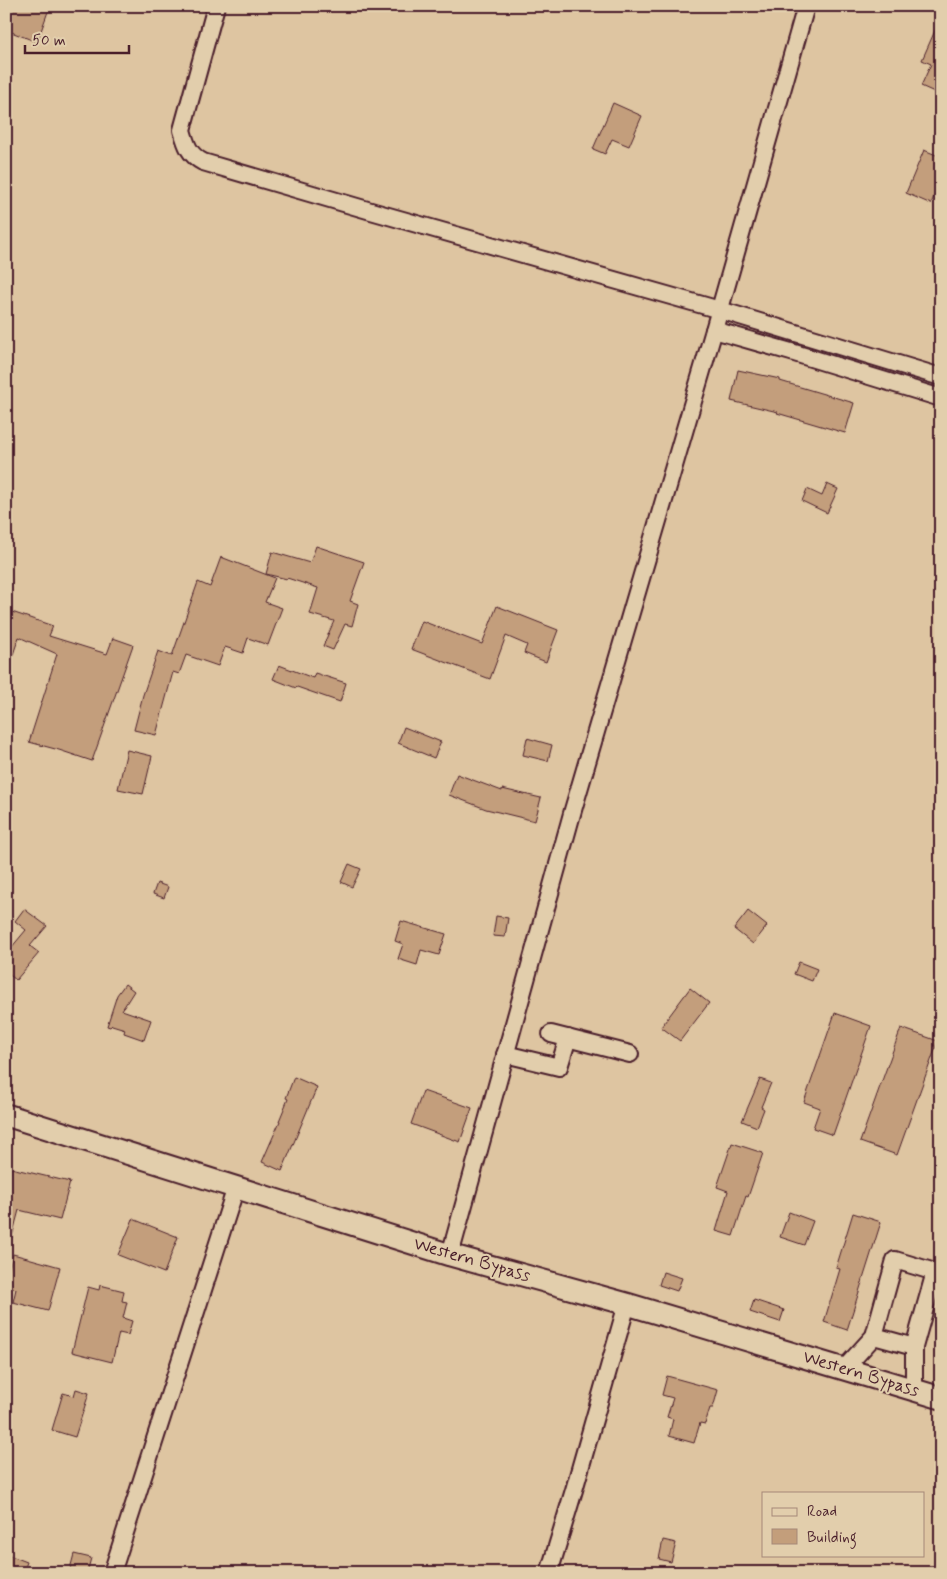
<svg xmlns="http://www.w3.org/2000/svg" width="947" height="1579" font-family="Mynerve,sans-serif">
<style>
.building{fill:#c39e7b;stroke:#4a1f2b}
.lines{fill:none;stroke-linecap:round;stroke-linejoin:round}
.minor-casing{stroke:#4a1f2b;stroke-width:20}
.major-casing{stroke:#4a1f2b;stroke-width:25}
.minor{stroke:#e2ceac;stroke-width:16}
.major{stroke:#e2ceac;stroke-width:21}
.labels{text-anchor:middle;dominant-baseline:central;stroke-width:4;stroke-linejoin:round;paint-order:stroke}
.street-label{font-size:18px;fill:#4a1f2b;stroke:#e2ceac}
</style>
<rect width="100%" height="100%" fill="#dec5a1"/>
<filter id="ink" filterUnits="userSpaceOnUse"><feTurbulence type="fractalNoise" baseFrequency=".02" numOctaves="2"/><feDisplacementMap in="SourceGraphic" scale="10" xChannelSelector="R" yChannelSelector="G"/><feConvolveMatrix kernelMatrix="1 2 1 2 8 2 1 2 1" color-interpolation-filters="sRGB"/></filter>
<g filter="url(#ink)">
<g class="building">
<polygon points="6,6 50,6 37,42 6,30"/>
<polygon points="941,17 941,95 921,86 931,64 922,60"/>
<polygon points="613,103 642,116 629,146 612,139 605,154 593,149"/>
<polygon points="924,150 941,157 941,179 931,204 906,193"/>
<polygon points="738,370 780,379 780,381 854,403 845,433 777,413 778,412 731,401"/>
<polygon points="827,484 838,489 827,513 802,501 807,489 822,496"/>
<polygon points="316,546 364,562 350,601 358,604 352,626 345,624 333,650 323,646 334,621 310,614 318,588 287,578 287,579 266,574 272,552 310,563"/>
<polygon points="221,557 275,578 265,602 282,608 268,645 248,638 243,653 225,647 218,666 186,655 179,674 173,672 156,735 134,730 143,695 158,651 172,656 198,582 210,587"/>
<polygon points="497,606 558,630 546,662 524,653 527,645 506,636 490,679 411,649 422,621 482,644"/>
<polygon points="6,610 53,626 49,636 107,654 113,638 133,645 92,761 59,750 29,742 57,654 19,637 8,669 6,669"/>
<polygon points="279,665 313,678 315,673 346,683 340,702 297,687 296,688 273,679"/>
<polygon points="404,727 441,742 434,758 398,743"/>
<polygon points="527,738 552,745 548,761 523,755"/>
<polygon points="127,750 152,756 143,794 118,789"/>
<polygon points="457,774 502,791 502,789 541,798 535,821 486,809 449,795"/>
<polygon points="349,864 361,869 352,887 341,882"/>
<polygon points="157,883 168,887 164,898 153,894"/>
<polygon points="24,909 47,926 30,946 39,953 16,980 6,972 6,954 26,930 15,921"/>
<polygon points="748,911 767,926 753,944 734,929"/>
<polygon points="496,916 508,918 505,937 493,936"/>
<polygon points="401,921 446,934 439,955 421,950 417,965 398,959 403,944 395,941"/>
<polygon points="799,962 817,969 812,981 794,974"/>
<polygon points="125,984 134,991 122,1010 151,1020 144,1040 124,1033 125,1029 112,1025 110,1027 107,1026 117,995"/>
<polygon points="690,988 709,1003 680,1041 661,1027"/>
<polygon points="835,1013 871,1026 833,1135 813,1128 820,1108 804,1102"/>
<polygon points="901,1028 938,1041 897,1155 860,1142"/>
<polygon points="294,1077 317,1087 282,1171 262,1162 280,1121 279,1121 288,1099 286,1098"/>
<polygon points="760,1079 771,1083 761,1107 764,1109 757,1127 742,1121"/>
<polygon points="423,1091 472,1108 460,1142 411,1124"/>
<polygon points="732,1143 763,1153 748,1197 746,1196 733,1236 716,1231 728,1191 717,1187"/>
<polygon points="11,1168 70,1182 60,1220 19,1210 10,1244 6,1244 6,1174 10,1174"/>
<polygon points="789,1212 813,1221 804,1245 780,1237"/>
<polygon points="853,1213 881,1222 847,1330 824,1322 840,1269 836,1268"/>
<polygon points="133,1219 178,1237 164,1273 118,1255"/>
<polygon points="13,1254 60,1267 48,1311 13,1302 16,1289 6,1286 6,1280"/>
<polygon points="663,1272 682,1278 677,1291 659,1285"/>
<polygon points="100,1285 124,1291 122,1301 127,1302 123,1318 132,1321 128,1335 119,1333 112,1362 72,1352 88,1287 99,1290"/>
<polygon points="754,1300 784,1310 780,1322 750,1312"/>
<polygon points="667,1376 718,1390 713,1408 710,1408 705,1424 700,1423 694,1443 669,1436 673,1419 667,1417 673,1398 662,1395"/>
<polygon points="76,1389 89,1393 75,1437 52,1430 63,1393 74,1396"/>
<polygon points="663,1540 676,1543 671,1562 659,1559"/>
<polygon points="6,1554 27,1562 23,1573 6,1573"/>
<polygon points="74,1554 91,1558 87,1573 69,1573"/>
</g>
<g class="lines">
<defs>
<g id="minor">
<path d="M216,6L182,130C186,144 189,155 203,162L371,211L720,310L941,377"/>
<polyline points="714,330 791,352 941,398"/>
<polyline points="551,1034 630,1054"/>
<polyline points="505,1054 559,1067 568,1038"/>
<polyline points="450,1255 573,810 714,330 806,6"/>
<polyline points="874,1336 914,1347"/>
<polyline points="844,1369 874,1336 895,1260 935,1272 914,1347 914,1390"/>
<polyline points="112,1573 236,1187"/>
<polyline points="549,1573 574,1490 627,1304"/>
</g>
<polyline id="major" points="6,1115 450,1255 627,1304 941,1398"/>
</defs>
<use href="#minor" class="minor-casing"/>
<use href="#major" class="major-casing"/>
<use href="#minor" class="minor"/>
<use href="#major" class="major"/>
</g>
</g>
<g class="labels">
<g class="street-label">
<text transform="translate(472 1260) rotate(16)">Western Bypass</text>
<text transform="translate(861 1374) rotate(17)">Western Bypass</text>
</g>
</g>
<rect width="947" height="1579" fill="none" stroke="#e2ceac" stroke-width="25"/>
<rect x="12" y="12" width="922" height="1554" fill="none" stroke="#4a1f2b" stroke-width="2" filter="url(#ink)"/>
<rect x="762" y="1492" width="162" height="65" fill="#e2ceac" stroke="#a58878"/>
<rect x="772" y="1508" width="25" height="8" fill="#e2ceac" stroke="#a58878"/>
<text x="807" y="1516" font-size="15" fill="#4a1f2b">Road</text>
<rect x="772" y="1529" width="25" height="15" fill="#c39e7b" stroke="#a58878"/>
<text x="807" y="1542" font-size="15" fill="#4a1f2b">Building</text>
<path d="M25 45v8h104v-8" fill="none" stroke="#4a1f2b" stroke-width="2.5"/>
<text x="32" y="45" font-size="15" fill="#4a1f2b" stroke="#e2ceac" stroke-width="4" paint-order="stroke">50 m</text>
</svg>
